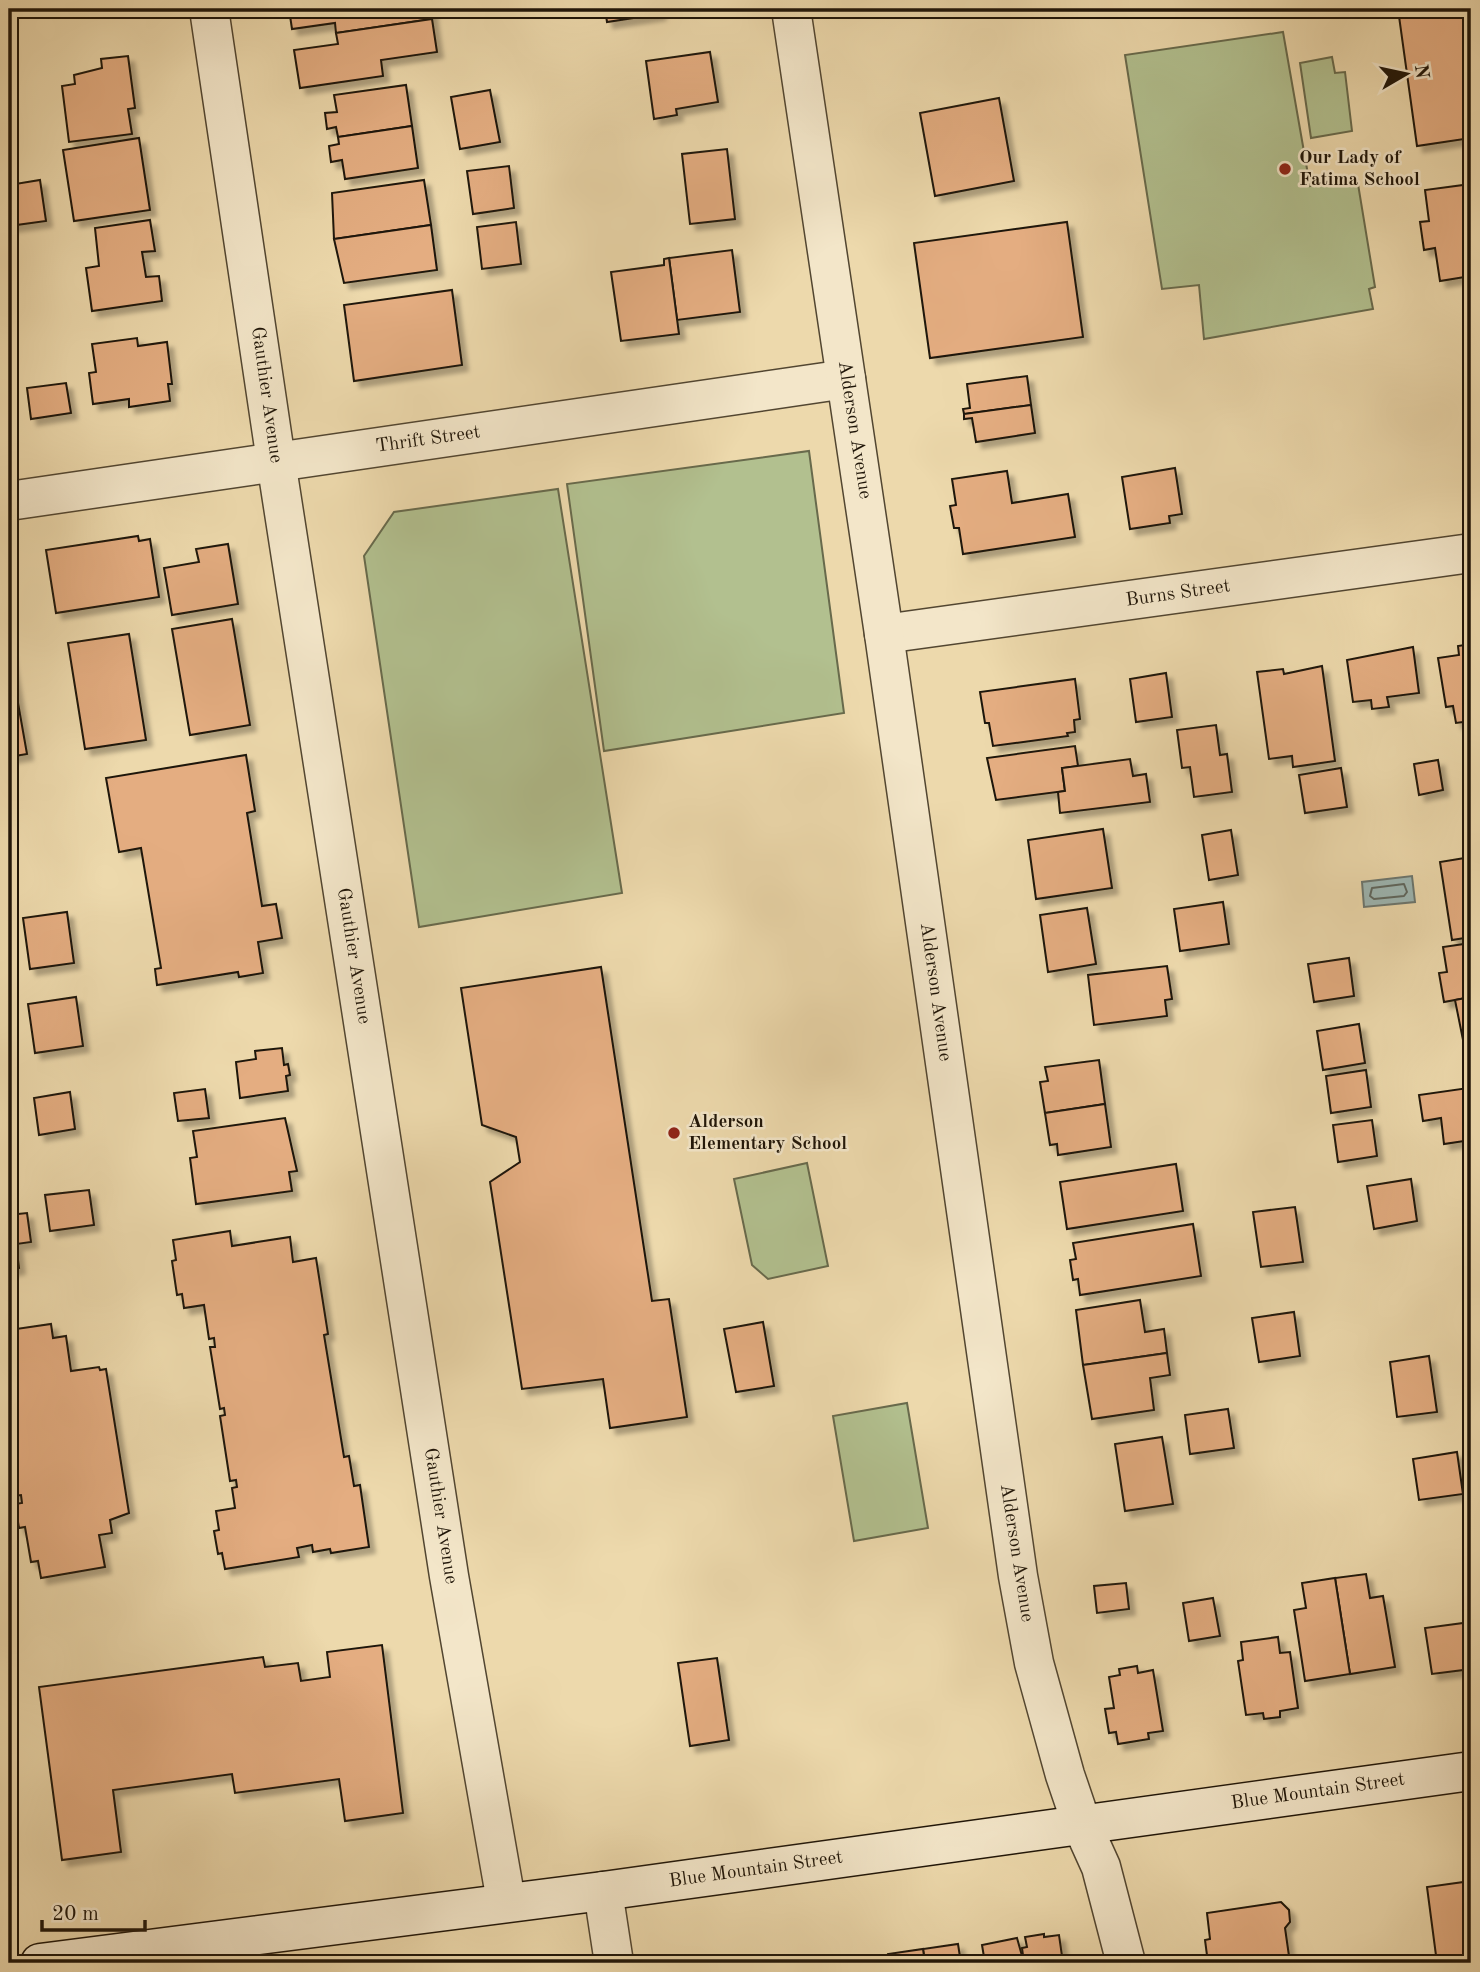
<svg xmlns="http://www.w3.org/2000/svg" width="1480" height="1972" font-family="'Old Standard TT',serif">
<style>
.green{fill:#b2c08f;stroke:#686a4c;stroke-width:2}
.water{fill:#9db7b4;stroke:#6b766f;stroke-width:2}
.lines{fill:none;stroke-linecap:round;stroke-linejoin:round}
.shore{stroke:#5e665e;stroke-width:2}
.building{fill:#e4ad81;stroke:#1f1508;stroke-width:2;filter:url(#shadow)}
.minor-casing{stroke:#524631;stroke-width:41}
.tertiary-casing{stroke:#524631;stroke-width:41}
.secondary-casing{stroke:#1f1508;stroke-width:41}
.minor{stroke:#f3e6c9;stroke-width:38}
.tertiary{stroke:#f3e6c9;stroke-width:38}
.secondary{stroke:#f3e6c9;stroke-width:38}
.poi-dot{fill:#8f2418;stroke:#f3e6c9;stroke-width:2.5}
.labels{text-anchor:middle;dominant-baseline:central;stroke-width:5;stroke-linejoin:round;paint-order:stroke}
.poi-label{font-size:19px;font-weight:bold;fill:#1f1508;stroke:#f3e6c9;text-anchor:start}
.street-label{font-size:19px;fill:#1f1508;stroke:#f3e6c9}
</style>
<defs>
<filter id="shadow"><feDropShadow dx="6" dy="6" stdDeviation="2" flood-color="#0004"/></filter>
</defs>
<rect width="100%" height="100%" fill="#edd9ac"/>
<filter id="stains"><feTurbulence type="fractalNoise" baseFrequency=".00286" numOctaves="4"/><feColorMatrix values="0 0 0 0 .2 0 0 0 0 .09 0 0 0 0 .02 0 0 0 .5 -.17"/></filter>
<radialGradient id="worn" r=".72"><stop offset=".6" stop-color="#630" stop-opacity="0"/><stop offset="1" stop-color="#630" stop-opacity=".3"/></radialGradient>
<g class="green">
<polygon points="1283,32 1310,186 1357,178 1375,287 1369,289 1373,309 1204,339 1199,285 1162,289 1125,55"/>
<polygon points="1332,57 1335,73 1345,72 1352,131 1311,138 1300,63"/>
<polygon points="809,451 844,713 604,751 567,484"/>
<polygon points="558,489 622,893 419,927 364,556 394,512"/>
<polygon points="807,1163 828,1266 768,1279 752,1265 734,1179"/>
<polygon points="907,1403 928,1528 854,1541 833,1416"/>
</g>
<polygon class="water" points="1412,876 1415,902 1364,907 1362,882"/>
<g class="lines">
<polygon class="shore" points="1404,884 1407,892 1404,896 1374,899 1370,896 1372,888"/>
</g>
<g class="building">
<polygon points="289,9 431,9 432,19 336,33 335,23 292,29"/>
<polygon points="605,9 659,9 660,14 607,22"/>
<polygon points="1398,9 1471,9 1471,138 1417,146"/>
<polygon points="432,19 437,52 381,60 383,76 300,88 294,50 338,44 336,33"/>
<polygon points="710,52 718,102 676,109 677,115 654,119 646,61"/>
<polygon points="128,56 135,108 128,109 132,134 69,142 62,86 75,84 74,75 102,68 101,59"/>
<polygon points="406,85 412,126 338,137 336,127 327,129 325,113 337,112 334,95"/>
<polygon points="490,90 500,142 460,149 451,97"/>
<polygon points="999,98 1014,181 935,196 920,113"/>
<polygon points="412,126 418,168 345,179 342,160 331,162 329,146 339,144 338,137"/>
<polygon points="139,138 150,210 74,221 63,150"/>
<polygon points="727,149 735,219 690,224 682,154"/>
<polygon points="509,166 514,208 473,214 467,171"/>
<polygon points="40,180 46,221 9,226 9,185"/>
<polygon points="424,180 431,225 334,239 332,193"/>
<polygon points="1471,184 1471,276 1440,281 1435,248 1424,250 1420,222 1429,221 1425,190"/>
<polygon points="150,220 155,251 142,252 146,277 159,276 162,301 92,311 86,268 99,266 95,228"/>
<polygon points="516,222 521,264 482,269 477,227"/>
<polygon points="1067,222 1083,337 930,358 914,243"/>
<polygon points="431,225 437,270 344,283 334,239"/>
<polygon points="732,250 740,312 677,320 669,258"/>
<polygon points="669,258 679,334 621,341 611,272 664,265 664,259"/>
<polygon points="452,290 462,365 354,381 344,305"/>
<polygon points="137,338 138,346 167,342 172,384 168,384 170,401 129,407 129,399 93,404 89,373 96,372 92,344"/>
<polygon points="1027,376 1031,405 964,414 963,409 970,408 967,384"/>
<polygon points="66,383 71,413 31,419 27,388"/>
<polygon points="1031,405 1035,433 976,442 972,418 964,419 964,414"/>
<polygon points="1175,468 1182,514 1169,516 1170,523 1130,529 1122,477"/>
<polygon points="1007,471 1012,503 1068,494 1075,537 963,554 959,528 954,528 950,506 956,505 952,479"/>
<polygon points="138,536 139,541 150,539 159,597 56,613 46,550"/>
<polygon points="228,544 238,604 172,615 164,568 199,562 196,549"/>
<polygon points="232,619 250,725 190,735 172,629"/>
<polygon points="129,634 146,740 85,749 68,643"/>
<polygon points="1471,644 1471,725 1471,721 1456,723 1453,706 1446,707 1438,658 1459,655 1458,646"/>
<polygon points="1413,647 1419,693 1387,697 1389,707 1372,709 1371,700 1353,702 1347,660"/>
<polygon points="9,652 27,754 9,757"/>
<polygon points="1322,666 1335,761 1293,767 1292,756 1269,759 1257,672 1283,669 1284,674"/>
<polygon points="1166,673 1172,717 1136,722 1130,679"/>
<polygon points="1075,679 1080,719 1074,720 1075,732 1067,733 1068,736 993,746 989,723 985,723 980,692"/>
<polygon points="1216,725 1220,755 1227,754 1232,792 1194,797 1190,767 1182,768 1177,730"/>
<polygon points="1075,746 1078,766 1062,768 1065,791 996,800 987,758"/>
<polygon points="246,755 255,811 247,813 262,906 276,904 282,938 258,942 263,973 239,977 238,972 157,985 155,969 161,968 141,848 119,852 106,778"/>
<polygon points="1130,759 1133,776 1146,774 1150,802 1060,813 1058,792 1065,791 1062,768"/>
<polygon points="1438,760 1443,790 1419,795 1414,764"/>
<polygon points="1341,768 1347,807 1305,813 1299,775"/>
<polygon points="1103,829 1112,888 1036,899 1028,840"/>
<polygon points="1231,830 1238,875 1209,880 1202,835"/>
<polygon points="1471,857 1471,937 1452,940 1440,862"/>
<polygon points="1223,902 1229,944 1180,951 1174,909"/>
<polygon points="1087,908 1096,964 1048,972 1040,915"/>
<polygon points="67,912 74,963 30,969 23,918"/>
<polygon points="1471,943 1471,997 1444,1002 1439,973 1447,972 1443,947"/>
<polygon points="1349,958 1354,996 1314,1002 1308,964"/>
<polygon points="1167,966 1172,999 1165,1000 1167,1016 1094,1025 1088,975"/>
<polygon points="601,967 652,1301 669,1299 687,1417 610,1428 603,1379 522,1389 490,1182 520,1162 516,1137 482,1125 461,988"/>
<polygon points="76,997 83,1046 35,1053 28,1004"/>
<polygon points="1471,997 1471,1044 1464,1045 1455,1000"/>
<polygon points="1359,1024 1365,1063 1323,1070 1317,1031"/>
<polygon points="282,1048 284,1065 288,1064 290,1075 286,1076 288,1091 240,1098 236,1062 256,1059 255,1051"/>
<polygon points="1099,1060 1105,1104 1045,1113 1040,1082 1048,1081 1045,1067"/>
<polygon points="1366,1070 1371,1107 1331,1113 1326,1076"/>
<polygon points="1468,1088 1471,1097 1471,1140 1444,1144 1441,1118 1423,1121 1419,1095"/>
<polygon points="205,1089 209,1118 178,1121 174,1093"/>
<polygon points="70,1092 75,1129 39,1135 34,1098"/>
<polygon points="1105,1104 1111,1147 1058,1155 1057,1144 1050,1145 1045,1113"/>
<polygon points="285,1118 297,1171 289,1172 292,1191 196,1204 190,1158 197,1157 193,1131"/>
<polygon points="1372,1120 1377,1156 1338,1162 1333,1125"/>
<polygon points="1176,1164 1183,1211 1067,1229 1060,1182"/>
<polygon points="1411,1179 1417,1221 1374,1229 1367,1186"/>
<polygon points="89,1190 94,1225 50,1231 45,1195"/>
<polygon points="1295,1207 1303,1262 1261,1267 1253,1212"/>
<polygon points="27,1213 31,1242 16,1244 19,1268 9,1270 9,1215"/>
<polygon points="1193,1224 1201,1276 1080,1295 1078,1279 1073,1280 1070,1260 1076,1259 1073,1243"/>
<polygon points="230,1231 232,1246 290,1237 293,1262 316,1258 328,1334 324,1335 344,1457 349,1456 354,1486 360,1485 369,1547 331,1553 330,1549 313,1552 312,1545 297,1548 299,1557 225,1569 222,1553 218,1554 214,1531 219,1530 216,1511 235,1508 232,1488 237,1487 236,1480 230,1481 220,1416 225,1415 224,1408 220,1409 210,1347 215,1347 214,1338 209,1339 204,1305 184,1308 182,1294 177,1295 172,1261 176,1260 173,1240"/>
<polygon points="1140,1300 1145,1332 1164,1329 1167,1353 1083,1365 1076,1310"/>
<polygon points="1294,1312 1300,1356 1259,1362 1252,1318"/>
<polygon points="763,1322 774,1386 736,1392 724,1329"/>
<polygon points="51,1324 53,1338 66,1336 71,1371 99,1367 100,1370 106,1369 129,1513 110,1520 112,1533 99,1535 105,1567 41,1578 38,1561 31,1562 25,1527 19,1528 15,1504 22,1503 21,1495 13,1496 9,1477 9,1330"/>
<polygon points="1167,1353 1170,1375 1150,1378 1154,1410 1092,1419 1083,1365"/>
<polygon points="1429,1356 1437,1412 1397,1417 1390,1362"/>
<polygon points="1228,1409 1234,1448 1190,1454 1185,1415"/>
<polygon points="1162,1437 1173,1504 1125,1511 1115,1444"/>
<polygon points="1457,1452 1463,1494 1419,1500 1413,1459"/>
<polygon points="1366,1574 1370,1598 1383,1596 1395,1667 1350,1674 1335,1578"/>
<polygon points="1335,1578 1350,1674 1305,1681 1294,1610 1306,1608 1302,1583"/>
<polygon points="1126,1583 1129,1609 1097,1613 1094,1586"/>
<polygon points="1213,1598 1220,1636 1189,1641 1183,1603"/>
<polygon points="1471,1622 1471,1669 1432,1674 1425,1628"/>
<polygon points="1278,1637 1280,1653 1290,1652 1298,1708 1280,1711 1280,1717 1264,1719 1263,1713 1246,1715 1238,1661 1243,1660 1241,1642"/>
<polygon points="382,1645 403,1813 345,1821 339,1779 235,1793 232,1774 113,1790 121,1852 62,1860 39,1687 263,1657 265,1667 298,1663 301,1681 330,1677 327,1652"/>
<polygon points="717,1658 729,1740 690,1746 678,1663"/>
<polygon points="1137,1666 1138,1673 1153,1670 1163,1731 1148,1733 1149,1739 1118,1744 1116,1732 1109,1733 1105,1709 1114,1708 1109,1677 1120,1675 1119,1669"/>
<polygon points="1471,1881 1471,1963 1437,1963 1427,1887"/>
<polygon points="1281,1902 1289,1910 1290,1922 1285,1928 1290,1963 1208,1963 1205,1940 1210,1939 1207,1913"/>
<polygon points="1044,1934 1044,1937 1059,1935 1063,1963 1024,1963 1022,1948 1027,1947 1025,1937"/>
<polygon points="1017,1938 1024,1963 985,1963 982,1945"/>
<polygon points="958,1944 960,1957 965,1956 966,1963 925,1963 923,1949"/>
<polygon points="923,1949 925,1963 889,1963 888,1954"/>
<polygon points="852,1958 852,1963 818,1963"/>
</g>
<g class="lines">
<defs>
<g id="minor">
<polyline points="209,9 276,461 449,1576 506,1901"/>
<polyline points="9,501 846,379"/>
<polyline points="884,634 1471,553"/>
<polyline points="603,1891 614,1963"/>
</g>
<polyline id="tertiary" points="791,9 884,634 1018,1576 1034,1663 1065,1775 1082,1825 1101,1867 1126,1963"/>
<polyline id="secondary" points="40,1963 603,1891 1471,1771"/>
</defs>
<use href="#minor" class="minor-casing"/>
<use href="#tertiary" class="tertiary-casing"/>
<use href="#secondary" class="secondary-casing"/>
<use href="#minor" class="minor"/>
<use href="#tertiary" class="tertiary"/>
<use href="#secondary" class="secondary"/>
</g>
<g class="poi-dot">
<circle cx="1285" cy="169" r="7"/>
<circle cx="674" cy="1133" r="7"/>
</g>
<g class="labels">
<g class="poi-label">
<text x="1299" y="158">Our Lady of<tspan x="1299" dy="22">Fatima School</tspan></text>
<text x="688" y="1122">Alderson<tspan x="688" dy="22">Elementary School</tspan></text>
</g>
<g class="street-label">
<text transform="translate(266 395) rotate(82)">Gauthier Avenue</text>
<text transform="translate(854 430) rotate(81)">Alderson Avenue</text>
<text transform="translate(428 440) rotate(-8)">Thrift Street</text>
<text transform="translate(1178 594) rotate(-8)">Burns Street</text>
<text transform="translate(353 956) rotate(81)">Gauthier Avenue</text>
<text transform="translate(935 992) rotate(82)">Alderson Avenue</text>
<text transform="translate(440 1516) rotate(81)">Gauthier Avenue</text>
<text transform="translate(1016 1553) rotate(81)">Alderson Avenue</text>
<text transform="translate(1318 1792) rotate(-8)">Blue Mountain Street</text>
<text transform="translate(756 1870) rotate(-8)">Blue Mountain Street</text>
</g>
</g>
<rect width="1480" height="1972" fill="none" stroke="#edd9ac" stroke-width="35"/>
<rect x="10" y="10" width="1459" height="1951" fill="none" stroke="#1f1508" stroke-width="3.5"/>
<rect x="18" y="18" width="1445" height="1937" fill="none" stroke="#1f1508" stroke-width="2"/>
<g transform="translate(1406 74) rotate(81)" stroke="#f3e6c9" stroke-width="5" paint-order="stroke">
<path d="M0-5L12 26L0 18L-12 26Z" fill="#1f1508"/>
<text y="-10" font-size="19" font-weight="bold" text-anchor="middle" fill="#1f1508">N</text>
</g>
<path d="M42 1920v10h103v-10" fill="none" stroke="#1f1508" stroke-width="3.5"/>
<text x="52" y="1920" font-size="21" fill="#1f1508" stroke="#f3e6c9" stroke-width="5" paint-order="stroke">20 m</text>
<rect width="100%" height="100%" filter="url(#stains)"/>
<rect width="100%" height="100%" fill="url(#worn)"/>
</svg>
